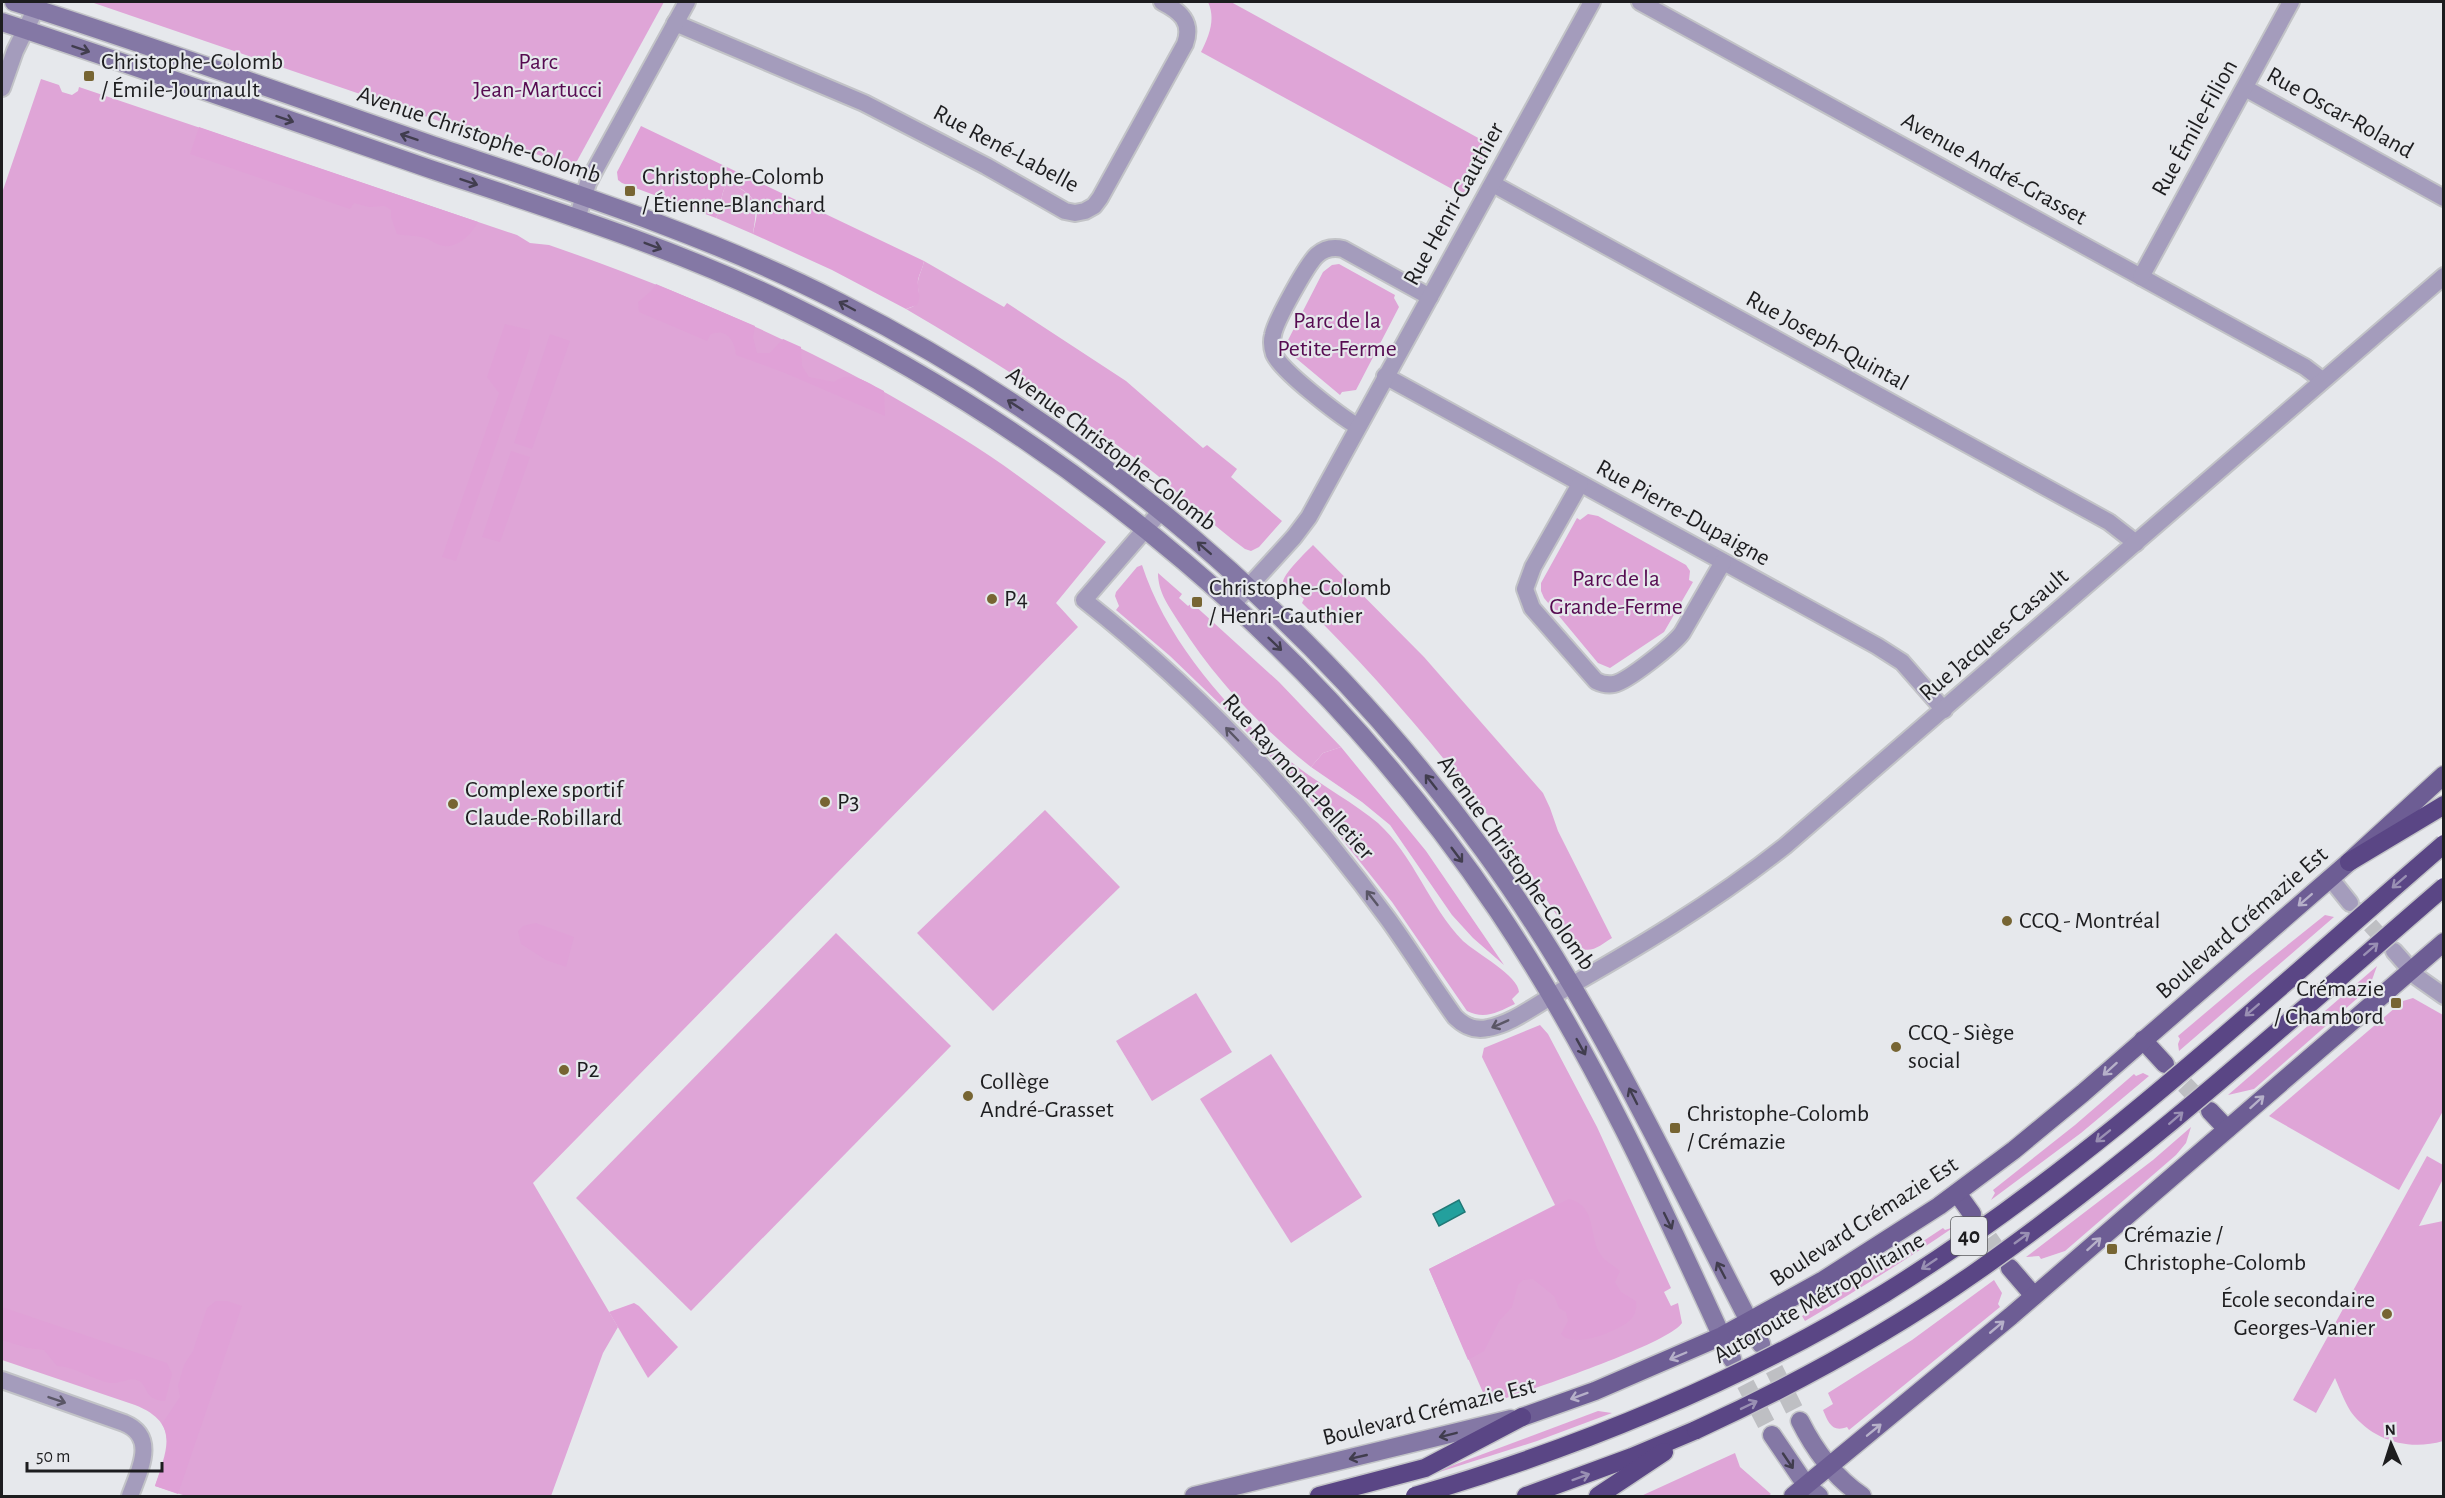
<svg xmlns="http://www.w3.org/2000/svg" width="2445" height="1498" font-family="'Alegreya Sans',sans-serif">
<style>
.green{fill:#dfa5d7}
.forest{fill:#e0a1d7}
.water{fill:#23a09d;stroke:#217977;stroke-width:1.5}
.lines{fill:none;stroke-linecap:round;stroke-linejoin:round}
.street-tunnel{stroke:#bebfc3;stroke-width:16;stroke-dasharray:16 8;stroke-linecap:butt}
.secondary-tunnel{stroke:#bebfc3;stroke-width:18;stroke-dasharray:18 9;stroke-linecap:butt}
.primary-tunnel{stroke:#bebfc3;stroke-width:18;stroke-dasharray:18 9;stroke-linecap:butt}
.street-casing{stroke:#c2c3c7;stroke-width:20}
.secondary-casing{stroke:#c2c3c7;stroke-width:21}
.primary-casing{stroke:#c2c3c7;stroke-width:21}
.highway-casing{stroke:#c2c3c7;stroke-width:21}
.street{stroke:#a49cbc;stroke-width:16}
.secondary{stroke:#8478a5;stroke-width:18}
.primary{stroke:#6d5d94;stroke-width:18}
.highway{stroke:#5a4685;stroke-width:18}
.highway-bridge-casing{stroke:#c2c3c7;stroke-width:21;stroke-linecap:butt}
.highway-bridge{stroke:#5a4685;stroke-width:18}
.oneway{stroke:#413d4e}
.oneway2{stroke:#5a5666}
.oneway3{stroke:#998fb3}
.oneway4{stroke:#b6b0c9}
.poi-dot{fill:#776533;stroke:#e6e8ec;stroke-width:2}
.labels{text-anchor:middle;dominant-baseline:central;stroke-width:4.5;stroke-linejoin:round;paint-order:stroke}
.shield{fill:#e6e8ec;stroke:#595a5c;stroke-width:1.5}
.shield-label{font-size:22px;font-weight:bold;fill:#1d1d1f}
.poi-label{font-size:24px;fill:#1d1d1f;stroke:#e6e8ec;text-anchor:start}
.park-label{font-size:24px;fill:#560b51;stroke:#e6e8ec}
.street-label{font-size:24px;fill:#1d1d1f;stroke:#e6e8ec}
</style>
<rect width="100%" height="100%" fill="#e6e8ec"/>
<g class="green">
<polygon points="91,2 664,2 577,161 568,165"/>
<path d="M1208,2H1231L1491,145L1463,195L1201,52C1209,36 1216,19 1208,2Z"/>
<path d="M41,79L59,85L62,92L72,95L78,91L79,87L517,235L530,243L549,245C694,295 832,356 962,438C1012,469 1059,506 1106,542L1056,603L1078,627L533,1183L618,1327L603,1353L551,1496H186L155,1486C167,1449 180,1423 135,1405L2,1360V193Z"/>
<path d="M731,184C760,197 757,207 753,234L716,218C722,208 720,195 726,185Z"/>
<path d="M924,261L1004,307L1007,303L1126,381L1203,448L1207,445L1237,469L1231,477L1282,521L1259,547L1251,551L1245,549C1209,523 1178,491 1143,464C1067,407 988,357 906,309C924,305 917,294 918,281C919,274 923,268 924,261Z"/>
<polygon points="1339,264 1395,295 1394,298 1399,307 1356,390 1342,392 1340,395 1291,354 1286,344 1323,272 1332,265"/>
<polygon points="1588,514 1598,516 1686,565 1690,571 1689,580 1693,582 1664,632 1610,668 1598,663 1544,598 1541,591 1541,583 1577,518 1580,520"/>
<path d="M1313,545L1424,657L1543,793L1550,808L1558,831L1612,938C1602,944 1592,954 1580,948C1555,916 1535,879 1511,846C1447,759 1378,677 1302,603L1304,599L1295,591L1292,594C1289,591 1284,588 1283,583C1282,575 1306,552 1313,545Z"/>
<path d="M1142,565C1167,643 1235,720 1299,768C1324,787 1354,803 1378,823C1414,856 1429,906 1463,941C1476,953 1519,976 1519,992L1512,999L1515,1004C1498,1012 1485,1020 1467,1011L1392,902L1309,798L1224,708L1170,656L1116,610L1119,606L1115,596L1116,592L1137,567Z"/>
<path d="M1158,573L1182,594L1179,598L1188,606L1192,603L1279,682L1341,747L1323,753L1311,767C1260,727 1215,679 1180,624C1170,608 1158,593 1158,573Z"/>
<polygon points="1045,810 1120,887 993,1011 917,933"/>
<polygon points="2325,915 2334,917 2179,1051 2178,1044 2180,1039 2178,1036 2249,976"/>
<polygon points="836,933 951,1046 691,1311 576,1198"/>
<polygon points="2377,966 2369,988 2254,1089 2228,1095"/>
<polygon points="1196,993 1232,1052 1152,1101 1116,1041"/>
<polygon points="2413,998 2443,1015 2443,1111 2399,1190 2269,1116 2403,1001"/>
<path d="M1540,1025L1548,1034L1597,1127L1671,1288L1664,1292L1671,1306L1678,1303L1682,1323C1669,1344 1519,1394 1488,1404L1429,1269L1555,1205L1482,1057L1484,1048Z"/>
<polygon points="1271,1054 1362,1197 1291,1243 1200,1099"/>
<polygon points="2143,1073 2149,1076 2081,1133 1991,1200 1995,1193 1993,1190 2075,1125 2134,1074 2136,1076"/>
<polygon points="2191,1127 2186,1143 2176,1155 2065,1251 2041,1259 2039,1256 2026,1257 2153,1160"/>
<path d="M2427,1156L2443,1165V1179L2419,1226L2443,1221V1441C2409,1451 2373,1441 2351,1412C2344,1401 2340,1389 2335,1378L2316,1413L2293,1400Z"/>
<path d="M1954,1227C1906,1260 1856,1291 1805,1321L1802,1316L1884,1267L1943,1228L1945,1230Z"/>
<path d="M1994,1280L2002,1293L1998,1304L2000,1307L1849,1430L1847,1427C1832,1433 1828,1422 1823,1410L1833,1404L1828,1393L1912,1340Z"/>
<polygon points="1598,1411 1612,1413 1537,1441 1408,1482"/>
<polygon points="1735,1453 1740,1467 1771,1494 1768,1496 1641,1496"/>
</g>
<g class="forest">
<path d="M641,126L924,261C923,268 919,274 918,280C917,290 922,296 917,305L906,309L832,270L753,234C754,227 757,218 757,210C756,197 739,184 726,185C720,195 722,208 716,218L622,183L618,180L617,172Z"/>
<path d="M199,127L478,222C472,233 459,248 444,246C436,245 429,238 421,237C413,235 406,236 397,234L391,217V210L385,206L369,207L354,203L350,209L190,154Z"/>
<path d="M656,284L755,326L753,337L757,353H770L783,339L801,347L802,366L809,377L834,382C850,369 868,383 884,391L885,416L785,373L736,355C735,340 725,327 710,335L707,341L639,312L638,302L651,291Z"/>
<polygon points="505,324 530,330 530,347 456,561 442,557 499,393 487,377"/>
<polygon points="550,334 570,341 532,449 514,443"/>
<polygon points="511,451 530,457 500,542 482,537"/>
<polygon points="1341,747 1426,851 1504,965 1473,938 1452,915 1390,825 1362,802 1311,767 1323,753"/>
<polygon points="536,923 574,937 566,967 546,960 521,944 518,931 523,926"/>
<path d="M1569,1199C1598,1206 1588,1238 1601,1255C1605,1262 1614,1265 1620,1271L1615,1282L1621,1292L1636,1301C1637,1309 1635,1317 1628,1322C1615,1332 1573,1349 1561,1334L1568,1321L1566,1312L1559,1308L1554,1296L1533,1279L1523,1280L1518,1285L1512,1307L1499,1321L1484,1351L1468,1360L1429,1269Z"/>
<path d="M216,1301H227L242,1306L178,1494L155,1486C162,1466 174,1444 162,1424L180,1397L178,1386L184,1365L193,1351L207,1308Z"/>
<polygon points="634,1303 639,1306 678,1347 648,1378 609,1312"/>
<path d="M2,1307L167,1363L172,1374L165,1401C142,1400 150,1385 137,1380C130,1377 119,1384 110,1383C91,1379 76,1367 57,1366L44,1350L28,1348L2,1340Z"/>
</g>
<polygon class="water" points="1459,1200 1465,1212 1439,1226 1433,1214"/>
<g class="lines">
<polyline class="street-tunnel" points="2354,907 2391,948"/>
<g class="secondary-tunnel">
<polyline points="1762,1345 1800,1421"/>
<polyline points="1733,1360 1772,1435"/>
</g>
<g class="primary-tunnel">
<polyline points="2166,1065 2209,1110"/>
<polyline points="1973,1216 2009,1267"/>
</g>
<defs>
<g id="street">
<polyline points="1640,2 2305,367 2322,380"/>
<path d="M675,23L864,103L986,166L1065,211L1075,213L1085,211L1094,206L1100,198L1185,44C1193,22 1180,11 1162,2"/>
<polyline points="2,88 15,51 39,2"/>
<polyline points="2245,88 2444,198"/>
<polyline points="1493,184 2109,522 2136,543"/>
<polyline points="577,219 588,183 597,166 687,2"/>
<polyline points="2141,277 2291,2"/>
<polyline points="1385,376 1877,646 1902,662 1944,710"/>
<path d="M1357,426C1340,416 1281,371 1274,354C1272,348 1271,342 1273,335C1275,322 1307,264 1317,255C1325,248 1334,247 1343,249L1430,297"/>
<path d="M1580,484L1533,567L1525,589L1532,608L1596,681C1602,684 1608,685 1614,684C1628,681 1673,645 1682,633L1723,562"/>
<path d="M1161,511L1084,600C1199,691 1302,801 1388,919C1411,951 1432,985 1455,1017C1464,1026 1475,1031 1488,1028C1511,1024 1534,1006 1554,995C1634,950 1713,903 1785,846L2444,276"/>
<polyline points="1233,604 1294,537 1309,517 1592,2"/>
<polyline points="2330,878 2350,903"/>
<polyline points="2394,951 2417,977 2444,996"/>
<path d="M2,1380L124,1423C158,1437 139,1471 130,1496"/>
</g>
<g id="secondary">
<path d="M14,2C153,46 291,96 429,144C568,191 708,235 839,302C1093,431 1316,621 1484,851C1596,1004 1673,1177 1761,1344"/>
<path d="M2,22C147,70 292,121 436,171C556,211 677,249 791,305C1074,443 1321,649 1498,911C1592,1051 1662,1205 1732,1359"/>
<path d="M1800,1421C1815,1451 1834,1477 1862,1496"/>
<polyline points="1772,1435 1806,1485 1819,1496"/>
<polyline points="1194,1496 1511,1419"/>
</g>
<g id="primary">
<polyline points="2143,1040 2165,1064"/>
<polyline points="2210,1111 2227,1129"/>
<polyline points="1957,1193 1972,1214"/>
<polyline points="2010,1268 2034,1296"/>
<polyline points="1522,1417 1595,1391 1722,1336 1822,1281 1939,1206 2014,1150 2083,1093 2349,862 2444,775"/>
<polyline points="1793,1496 2011,1316 2444,942"/>
</g>
<g id="highway">
<polyline points="2349,862 2444,805"/>
<polyline points="1319,1496 1425,1468 1522,1417"/>
<polyline points="1526,1496 1632,1457 1696,1430"/>
<polyline points="1598,1496 1664,1452"/>
</g>
</defs>
<use href="#street" class="street-casing"/>
<use href="#secondary" class="secondary-casing"/>
<use href="#primary" class="primary-casing"/>
<use href="#highway" class="highway-casing"/>
<use href="#street" class="street"/>
<use href="#secondary" class="secondary"/>
<use href="#primary" class="primary"/>
<use href="#highway" class="highway"/>
<defs>
<g id="highway-bridge">
<path d="M1696,1430C1794,1385 1888,1334 1976,1272C2141,1156 2291,1019 2444,887"/>
<path d="M1415,1496C1580,1447 1738,1383 1885,1293C2088,1167 2263,1000 2444,844"/>
</g>
</defs>
<use href="#highway-bridge" class="highway-bridge-casing"/>
<use href="#highway-bridge" class="highway-bridge"/>
</g>
<defs><path id="oneway-shaft" d="M-6 0H5M1.5-3L5.5 0L1.5 3" fill="none" stroke-width="1.6" stroke-linecap="round" stroke-linejoin="round" transform="scale(1.5)"/></defs>
<g class="oneway">
<use href="#oneway-shaft" transform="translate(81 49) rotate(19)"/>
<use href="#oneway-shaft" transform="translate(285 119) rotate(19)"/>
<use href="#oneway-shaft" transform="translate(409 137) rotate(-161)"/>
<use href="#oneway-shaft" transform="translate(469 182) rotate(19)"/>
<use href="#oneway-shaft" transform="translate(653 246) rotate(21)"/>
<use href="#oneway-shaft" transform="translate(847 306) rotate(-152)"/>
<use href="#oneway-shaft" transform="translate(1015 405) rotate(-147)"/>
<use href="#oneway-shaft" transform="translate(1204 548) rotate(-139)"/>
<use href="#oneway-shaft" transform="translate(1275 644) rotate(44)"/>
<use href="#oneway-shaft" transform="translate(1431 782) rotate(-128)"/>
<use href="#oneway-shaft" transform="translate(1457 855) rotate(53)"/>
<use href="#oneway-shaft" transform="translate(1581 1047) rotate(61)"/>
<use href="#oneway-shaft" transform="translate(1633 1096) rotate(-117)"/>
<use href="#oneway-shaft" transform="translate(1668 1221) rotate(64)"/>
<use href="#oneway-shaft" transform="translate(1721 1270) rotate(-118)"/>
<use href="#oneway-shaft" transform="translate(1448 1435) rotate(166)"/>
<use href="#oneway-shaft" transform="translate(1358 1457) rotate(167)"/>
<use href="#oneway-shaft" transform="translate(1788 1461) rotate(56)"/>
</g>
<g class="oneway2">
<use href="#oneway-shaft" transform="translate(1232 734) rotate(-134)"/>
<use href="#oneway-shaft" transform="translate(1372 898) rotate(-128)"/>
<use href="#oneway-shaft" transform="translate(1500 1024) rotate(156)"/>
<use href="#oneway-shaft" transform="translate(57 1400) rotate(19)"/>
</g>
<g class="oneway3">
<use href="#oneway-shaft" transform="translate(2399 882) rotate(139)"/>
<use href="#oneway-shaft" transform="translate(2371 949) rotate(-41)"/>
<use href="#oneway-shaft" transform="translate(2252 1010) rotate(139)"/>
<use href="#oneway-shaft" transform="translate(2176 1118) rotate(-41)"/>
<use href="#oneway-shaft" transform="translate(2103 1136) rotate(141)"/>
<use href="#oneway-shaft" transform="translate(2022 1238) rotate(-36)"/>
<use href="#oneway-shaft" transform="translate(1929 1264) rotate(146)"/>
<use href="#oneway-shaft" transform="translate(1749 1405) rotate(-26)"/>
<use href="#oneway-shaft" transform="translate(1581 1477) rotate(-20)"/>
</g>
<g class="oneway4">
<use href="#oneway-shaft" transform="translate(2305 900) rotate(139)"/>
<use href="#oneway-shaft" transform="translate(2110 1069) rotate(138)"/>
<use href="#oneway-shaft" transform="translate(2257 1102) rotate(-42)"/>
<use href="#oneway-shaft" transform="translate(2094 1244) rotate(-42)"/>
<use href="#oneway-shaft" transform="translate(1997 1327) rotate(-40)"/>
<use href="#oneway-shaft" transform="translate(1678 1356) rotate(157)"/>
<use href="#oneway-shaft" transform="translate(1579 1396) rotate(160)"/>
<use href="#oneway-shaft" transform="translate(1874 1430) rotate(-39)"/>
</g>
<g class="poi-dot">
<rect x="83" y="70" width="12" height="12" rx="3"/>
<rect x="624" y="185" width="12" height="12" rx="3"/>
<circle cx="992" cy="599" r="6"/>
<rect x="1191" y="596" width="12" height="12" rx="3"/>
<circle cx="825" cy="802" r="6"/>
<circle cx="453" cy="804" r="6"/>
<circle cx="2007" cy="921" r="6"/>
<rect x="2390" y="997" width="12" height="12" rx="3"/>
<circle cx="1896" cy="1047" r="6"/>
<circle cx="564" cy="1070" r="6"/>
<circle cx="968" cy="1096" r="6"/>
<rect x="1669" y="1122" width="12" height="12" rx="3"/>
<rect x="2106" y="1243" width="12" height="12" rx="3"/>
<circle cx="2387" cy="1314" r="6"/>
</g>
<g class="labels">
<rect class="shield" x="1951" y="1217" width="36" height="38" rx="4.5"/>
<g class="shield-label">
<text x="1969" y="1236">40</text>
</g>
<g class="poi-label">
<text x="101" y="62">Christophe-Colomb<tspan x="101" dy="28">/ Émile-Journault</tspan></text>
<text x="642" y="177">Christophe-Colomb<tspan x="642" dy="28">/ Étienne-Blanchard</tspan></text>
<text x="1209" y="588">Christophe-Colomb<tspan x="1209" dy="28">/ Henri-Gauthier</tspan></text>
<text x="1004" y="599">P4</text>
<text x="465" y="790">Complexe sportif<tspan x="465" dy="28">Claude-Robillard</tspan></text>
<text x="837" y="802">P3</text>
<text x="2019" y="921">CCQ - Montréal</text>
<text x="2384" y="989" text-anchor="end">Crémazie<tspan x="2384" dy="28">/ Chambord</tspan></text>
<text x="1908" y="1033">CCQ - Siège<tspan x="1908" dy="28">social</tspan></text>
<text x="576" y="1070">P2</text>
<text x="980" y="1082">Collège<tspan x="980" dy="28">André-Grasset</tspan></text>
<text x="1687" y="1114">Christophe-Colomb<tspan x="1687" dy="28">/ Crémazie</tspan></text>
<text x="2124" y="1235">Crémazie /<tspan x="2124" dy="28">Christophe-Colomb</tspan></text>
<text x="2375" y="1300" text-anchor="end">École secondaire<tspan x="2375" dy="28">Georges-Vanier</tspan></text>
</g>
<g class="park-label">
<text x="538" y="62">Parc<tspan x="538" dy="28">Jean-Martucci</tspan></text>
<text x="1337" y="321">Parc de la<tspan x="1337" dy="28">Petite-Ferme</tspan></text>
<text x="1616" y="579">Parc de la<tspan x="1616" dy="28">Grande-Ferme</tspan></text>
</g>
<g class="street-label">
<text transform="translate(2340 113) rotate(29)">Rue Oscar-Roland</text>
<text transform="translate(2195 128) rotate(-61)">Rue Émile-Filion</text>
<text transform="translate(479 135) rotate(19)">Avenue Christophe-Colomb</text>
<text transform="translate(1006 149) rotate(28)">Rue René-Labelle</text>
<text transform="translate(1994 169) rotate(29)">Avenue André-Grasset</text>
<text transform="translate(1454 204) rotate(-61)">Rue Henri-Gauthier</text>
<text transform="translate(1827 341) rotate(29)">Rue Joseph-Quintal</text>
<text transform="translate(1111 449) rotate(37)">Avenue Christophe-Colomb</text>
<text transform="translate(1683 513) rotate(29)">Rue Pierre-Dupaigne</text>
<text transform="translate(1994 635) rotate(-41)">Rue Jacques-Casault</text>
<text transform="translate(1298 777) rotate(48)">Rue Raymond-Pelletier</text>
<text transform="translate(1516 863) rotate(55)">Avenue Christophe-Colomb</text>
<text transform="translate(2242 923) rotate(-41)">Boulevard Crémazie Est</text>
<text transform="translate(1864 1222) rotate(-33)">Boulevard Crémazie Est</text>
<text transform="translate(1819 1298) rotate(-30)">Autoroute Métropolitaine</text>
<text transform="translate(1429 1412) rotate(-14)">Boulevard Crémazie Est</text>
</g>
</g>
<rect width="2445" height="1498" fill="none" stroke="#1d1d1f" stroke-width="6"/>
<g transform="translate(2391 1444) rotate(357)" stroke="#e6e8ec" stroke-width="4.5" paint-order="stroke">
<path d="M0-4.5L10 22L0 15L-10 22Z" fill="#1d1d1f"/>
<text y="-9" font-size="16" font-weight="bold" text-anchor="middle" fill="#1d1d1f">N</text>
</g>
<path d="M27 1462v9h135v-9" fill="none" stroke="#1d1d1f" stroke-width="3"/>
<text x="36" y="1462" font-size="18" fill="#1d1d1f" stroke="#e6e8ec" stroke-width="4.5" paint-order="stroke">50 m</text>
</svg>
